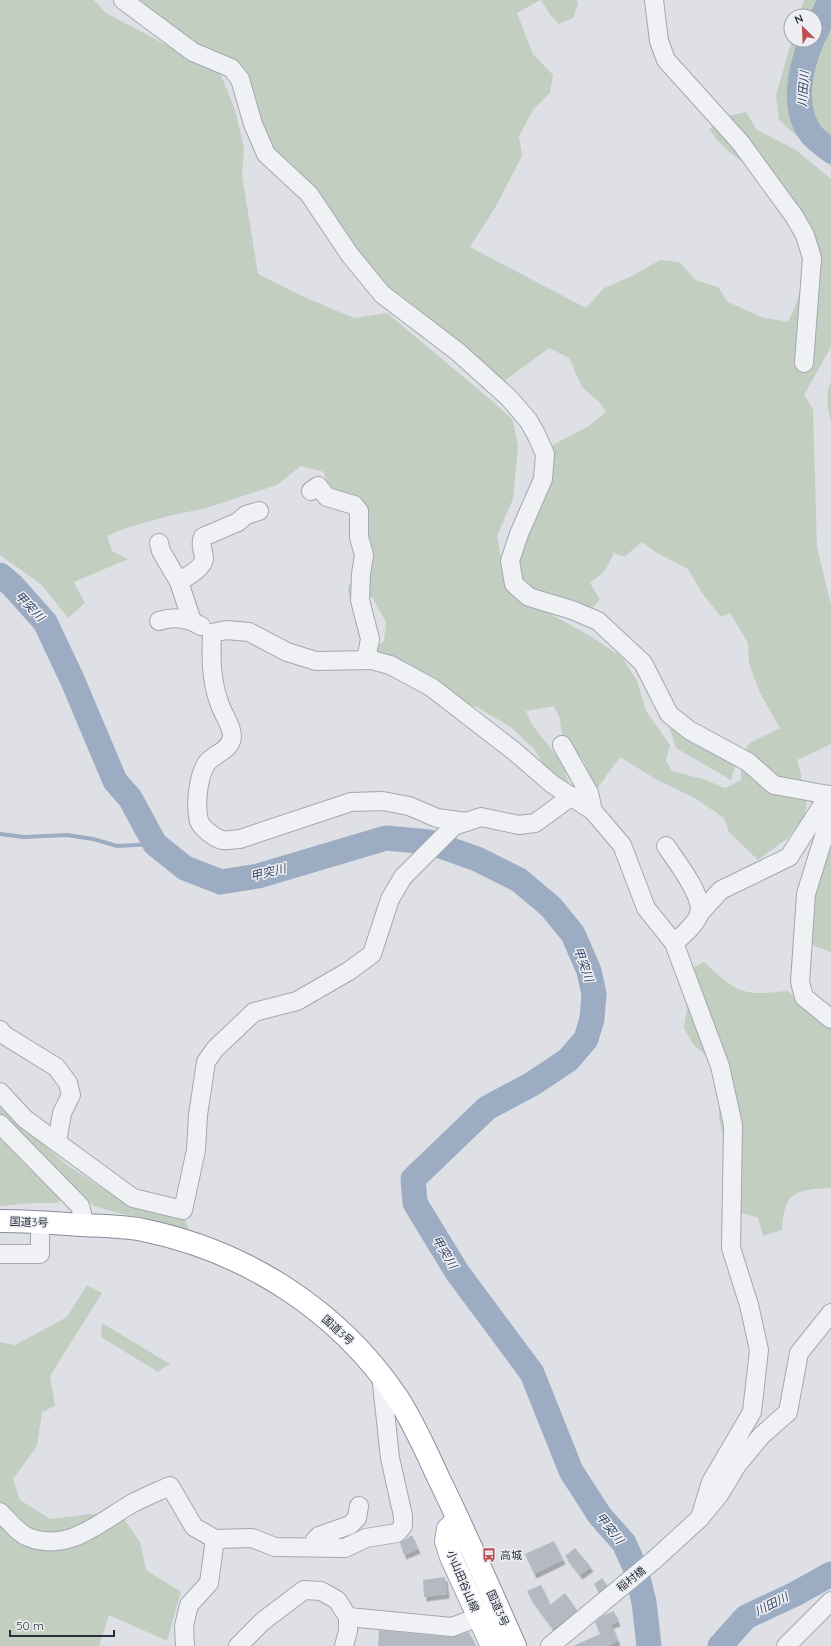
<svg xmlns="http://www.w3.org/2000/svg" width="831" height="1646" font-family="Quicksand,'Noto Sans JP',sans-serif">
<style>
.green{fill:#c2cfc0}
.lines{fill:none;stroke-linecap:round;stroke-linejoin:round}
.stream{stroke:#9cacc2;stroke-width:4}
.river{stroke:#9cacc2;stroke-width:25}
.building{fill:#b5b9c2;filter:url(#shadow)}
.minor-casing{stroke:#a4a7af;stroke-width:20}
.major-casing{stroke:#9ea4b0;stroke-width:24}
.highway-casing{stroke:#878d9a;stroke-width:24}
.minor{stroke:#f0f1f4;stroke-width:18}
.major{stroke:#fff;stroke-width:22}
.highway{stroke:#fff;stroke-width:22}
.labels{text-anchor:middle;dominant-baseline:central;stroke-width:3;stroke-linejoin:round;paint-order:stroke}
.street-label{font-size:11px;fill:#292e3b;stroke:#edeff3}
.poi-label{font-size:11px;fill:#292e3b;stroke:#edeff3;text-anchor:start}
.water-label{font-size:12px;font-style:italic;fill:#374a6a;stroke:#edeff3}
</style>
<defs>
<filter id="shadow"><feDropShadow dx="2.5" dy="4.5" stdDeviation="0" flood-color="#0004"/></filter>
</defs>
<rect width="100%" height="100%" fill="#dee0e6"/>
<g class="green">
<polygon points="0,0 94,0 106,13 178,51 219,70 235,110 244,148 242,175 258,274 304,297 354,318 387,313 491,400 513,420 518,448 513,499 497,536 503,568 516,595 590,636 621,656 637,681 646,711 670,745 666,761 672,771 703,779 725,788 741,780 741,762 807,797 805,815 788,838 758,860 729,832 724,818 695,798 657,780 620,757 594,793 585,763 562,735 560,719 554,706 526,711 533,726 563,764 569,784 548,772 534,749 512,728 477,707 435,696 366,654 384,641 386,622 372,597 349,597 348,586 357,577 355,507 328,490 324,472 301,466 277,485 203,509 172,515 126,528 107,536 112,551 128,559 74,582 85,603 68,618 42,585 0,555"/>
<path d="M120,0H540L517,13L533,54L553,75L550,93L533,110L519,136L522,156L495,208L470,247L586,308L604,288L630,277L660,260L679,262L696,280L718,287L728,302L761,317L788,322C794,309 818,253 816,241C810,200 749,173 722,145C717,141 713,134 709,129L732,115L746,112L757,130L796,150L831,179V347L804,395L813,409L817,547L831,605V744L797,760L801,774V786L772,776L743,755L749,743L780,728L760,693L749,664L748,643L730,613L721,617L702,593L688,569L657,553L642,542L624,557L614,553L605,571L590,583L600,600L583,618L528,589L517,573L515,557L525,526L535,470L545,449L589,426L606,412L600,403L582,387L569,358L549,348L496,387L379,292L266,152L229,71Z"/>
<polygon points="541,0 577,0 578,4 573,18 559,24 551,16"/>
<polygon points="804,0 831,0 831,167 779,120 776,95 792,40 815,40 815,16 799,16"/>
<path d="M831,381V421C827,407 825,395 831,381Z"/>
<polygon points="668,723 735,766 731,780 676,748"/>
<polygon points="831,786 831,952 799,940 796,903"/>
<path d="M704,962C714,971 731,988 744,991C756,995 774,992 787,991L805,1004L831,1027V1188C795,1190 784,1191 782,1230L763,1236L758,1218L730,1209V1161L719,1119L720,1069L693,1044L684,1028L693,968Z"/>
<polygon points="0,1106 67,1165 122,1201 185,1220 190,1233 94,1206 79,1193 56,1203 35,1203 0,1206"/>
<polygon points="87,1285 102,1293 50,1376 55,1406 42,1412 37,1446 13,1479 20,1500 50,1519 90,1514 121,1515 140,1542 146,1570 181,1592 167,1641 109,1615 99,1646 0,1646 0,1342 15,1345 67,1317"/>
<polygon points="102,1323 170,1364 158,1372 101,1337"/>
</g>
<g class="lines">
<polyline class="stream" points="0,834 24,837 67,835 93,839 117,846 155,844"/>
<g class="river">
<polyline points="815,34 830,0"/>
<path d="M812,40C800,68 791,109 812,135C817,141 825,146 831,151"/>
<polyline points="0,575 12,585 45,622 72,679 115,781 130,798 155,844 185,868 221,882 258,876 386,838 429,842 477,859 519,880 551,907 573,934 589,971 594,994 592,1019 586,1039 568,1060 532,1084 487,1108 413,1179 415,1203 457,1272 532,1373 571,1471 600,1516 624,1543 636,1570 644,1602 649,1646"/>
<polyline points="720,1646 746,1617 795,1594 831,1574"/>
</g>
</g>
<g class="building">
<polygon points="412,1535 418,1549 404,1555 400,1543"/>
<polygon points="554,1541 563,1560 534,1574 525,1554"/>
<polygon points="575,1548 591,1567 580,1575 565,1556"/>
<polygon points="445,1577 447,1594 424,1597 423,1580"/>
<polygon points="602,1578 607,1585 599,1592 594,1584"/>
<polygon points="541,1585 550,1605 565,1593 577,1610 553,1629 531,1599 527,1591"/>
<polygon points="614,1611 618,1622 611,1624 618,1641 607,1646 573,1646 600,1634 595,1622 604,1615"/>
<polygon points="379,1630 451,1637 469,1632 476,1646 378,1646"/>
</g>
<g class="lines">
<defs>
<g id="minor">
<polyline points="123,0 193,52 231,68 240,79 253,124 266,154 309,194 350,255 382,294 458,352 508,397 528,420 536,434 545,454 543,479 519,534 510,561 514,584 529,597 572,610 598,621 643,663 669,714 689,730 748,762 774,785 829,795 830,817 806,894 800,982 804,997 831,1019"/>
<polyline points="654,0 659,41 666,60 740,142 794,216 805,235 812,258 804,363"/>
<polyline points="311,491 318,486 327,497 354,505 359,511 359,537 364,555 361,574 360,600 370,639 366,660"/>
<polyline points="159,543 161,551 179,582 192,621"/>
<path d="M179,582C186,577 203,568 204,559C204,550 199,546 203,537L238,522L246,515L259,511"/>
<path d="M159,621C174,616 188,618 201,626"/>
<polyline points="562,745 589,793 593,811"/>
<path d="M466,822L437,818L409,806L383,801L351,802L240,839C235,839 227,841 222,840C215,838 201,828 199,821C195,805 198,778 206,764C213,754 232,750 232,736C232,725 222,713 219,702C211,680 211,657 212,633L226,630L249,632L287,652L316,661L372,660L390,665L431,687L514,751L552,784L593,811L622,845L646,908L674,943L720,1066L733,1125L731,1248L749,1305L759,1350L752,1412L711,1482L700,1518"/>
<path d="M666,846C676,861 705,897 699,915C694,926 683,935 674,943"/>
<polyline points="699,914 721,890 789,857 829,795"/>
<polyline points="0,1030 4,1035 56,1067 68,1083 71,1095 62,1113 57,1142"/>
<polyline points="0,1092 25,1119 133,1198 183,1210 196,1150 198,1115 206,1062 215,1049 254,1012 297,1001 349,971 372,954 390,899 403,877 454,826 481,817 519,825 535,823 572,796"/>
<polyline points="0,1124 80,1206 85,1225"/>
<polyline points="0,1254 40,1254 40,1222"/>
<path d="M0,1512C8,1520 18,1533 28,1537C67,1553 99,1523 131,1504C144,1497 157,1492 170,1486L194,1527L215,1539L252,1538L275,1547L345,1548L366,1538L397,1533L403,1526V1516L390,1458L381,1375"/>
<polyline points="313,1547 315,1540 319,1536 350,1525 357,1518 359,1506"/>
<polyline points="348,1617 452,1627 479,1617"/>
<polyline points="185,1646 184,1626 189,1605 209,1583 215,1539"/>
<polyline points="238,1646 263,1621 304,1590 321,1591 337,1600 348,1617 348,1631 344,1646"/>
<polyline points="550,1646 654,1560 700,1518 719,1495 737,1465 761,1436 788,1412 799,1353 831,1313"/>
<polyline points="786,1646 831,1601"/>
</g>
<polyline id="major" points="458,1519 448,1529 446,1541 451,1557 492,1646"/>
<path id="highway" d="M0,1221C27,1221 54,1223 81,1225C101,1226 123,1226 143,1230C246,1251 338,1310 397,1397C414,1423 426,1451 439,1479C466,1534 490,1590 515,1646"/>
</defs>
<use href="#minor" class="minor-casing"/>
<use href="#major" class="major-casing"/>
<use href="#highway" class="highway-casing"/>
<use href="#minor" class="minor"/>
<use href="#major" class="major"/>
<use href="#highway" class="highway"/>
</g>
<defs>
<symbol id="bus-bare" viewBox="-9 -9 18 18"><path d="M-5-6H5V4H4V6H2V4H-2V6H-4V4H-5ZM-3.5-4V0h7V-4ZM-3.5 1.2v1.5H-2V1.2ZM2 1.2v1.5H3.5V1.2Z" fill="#be4f57" stroke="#edeff3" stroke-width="2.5" paint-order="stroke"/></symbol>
</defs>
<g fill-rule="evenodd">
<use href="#bus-bare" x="479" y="1545" width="20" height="20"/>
</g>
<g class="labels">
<g class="street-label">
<text transform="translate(29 1222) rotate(2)">国道3号</text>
<text transform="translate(338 1330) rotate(42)">国道3号</text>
<text transform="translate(631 1579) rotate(-38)">稲村橋</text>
<text transform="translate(463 1581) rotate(67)">小山田谷山線</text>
<text transform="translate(498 1608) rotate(66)">国道3号</text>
</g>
<g class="poi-label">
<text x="500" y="1555">高城</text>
</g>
<g class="water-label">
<text transform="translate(803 89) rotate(-86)">川田川</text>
<text transform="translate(30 606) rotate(46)">甲突川</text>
<text transform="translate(268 872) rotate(-14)">甲突川</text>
<text transform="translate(584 964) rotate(70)">甲突川</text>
<text transform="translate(445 1252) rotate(58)">甲突川</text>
<text transform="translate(610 1528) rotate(51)">甲突川</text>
<text transform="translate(771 1604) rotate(-27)">川田川</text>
</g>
</g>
<g transform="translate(803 28) rotate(336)"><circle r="19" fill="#edeff3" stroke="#9fa2a9"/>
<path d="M0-3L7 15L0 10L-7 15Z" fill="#be4f57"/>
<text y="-6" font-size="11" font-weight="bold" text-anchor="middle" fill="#292e3b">N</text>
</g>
<path d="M10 1630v6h104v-6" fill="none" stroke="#292e3b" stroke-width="2"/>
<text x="16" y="1630" font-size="12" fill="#292e3b" stroke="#edeff3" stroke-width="3" paint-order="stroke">50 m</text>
</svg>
